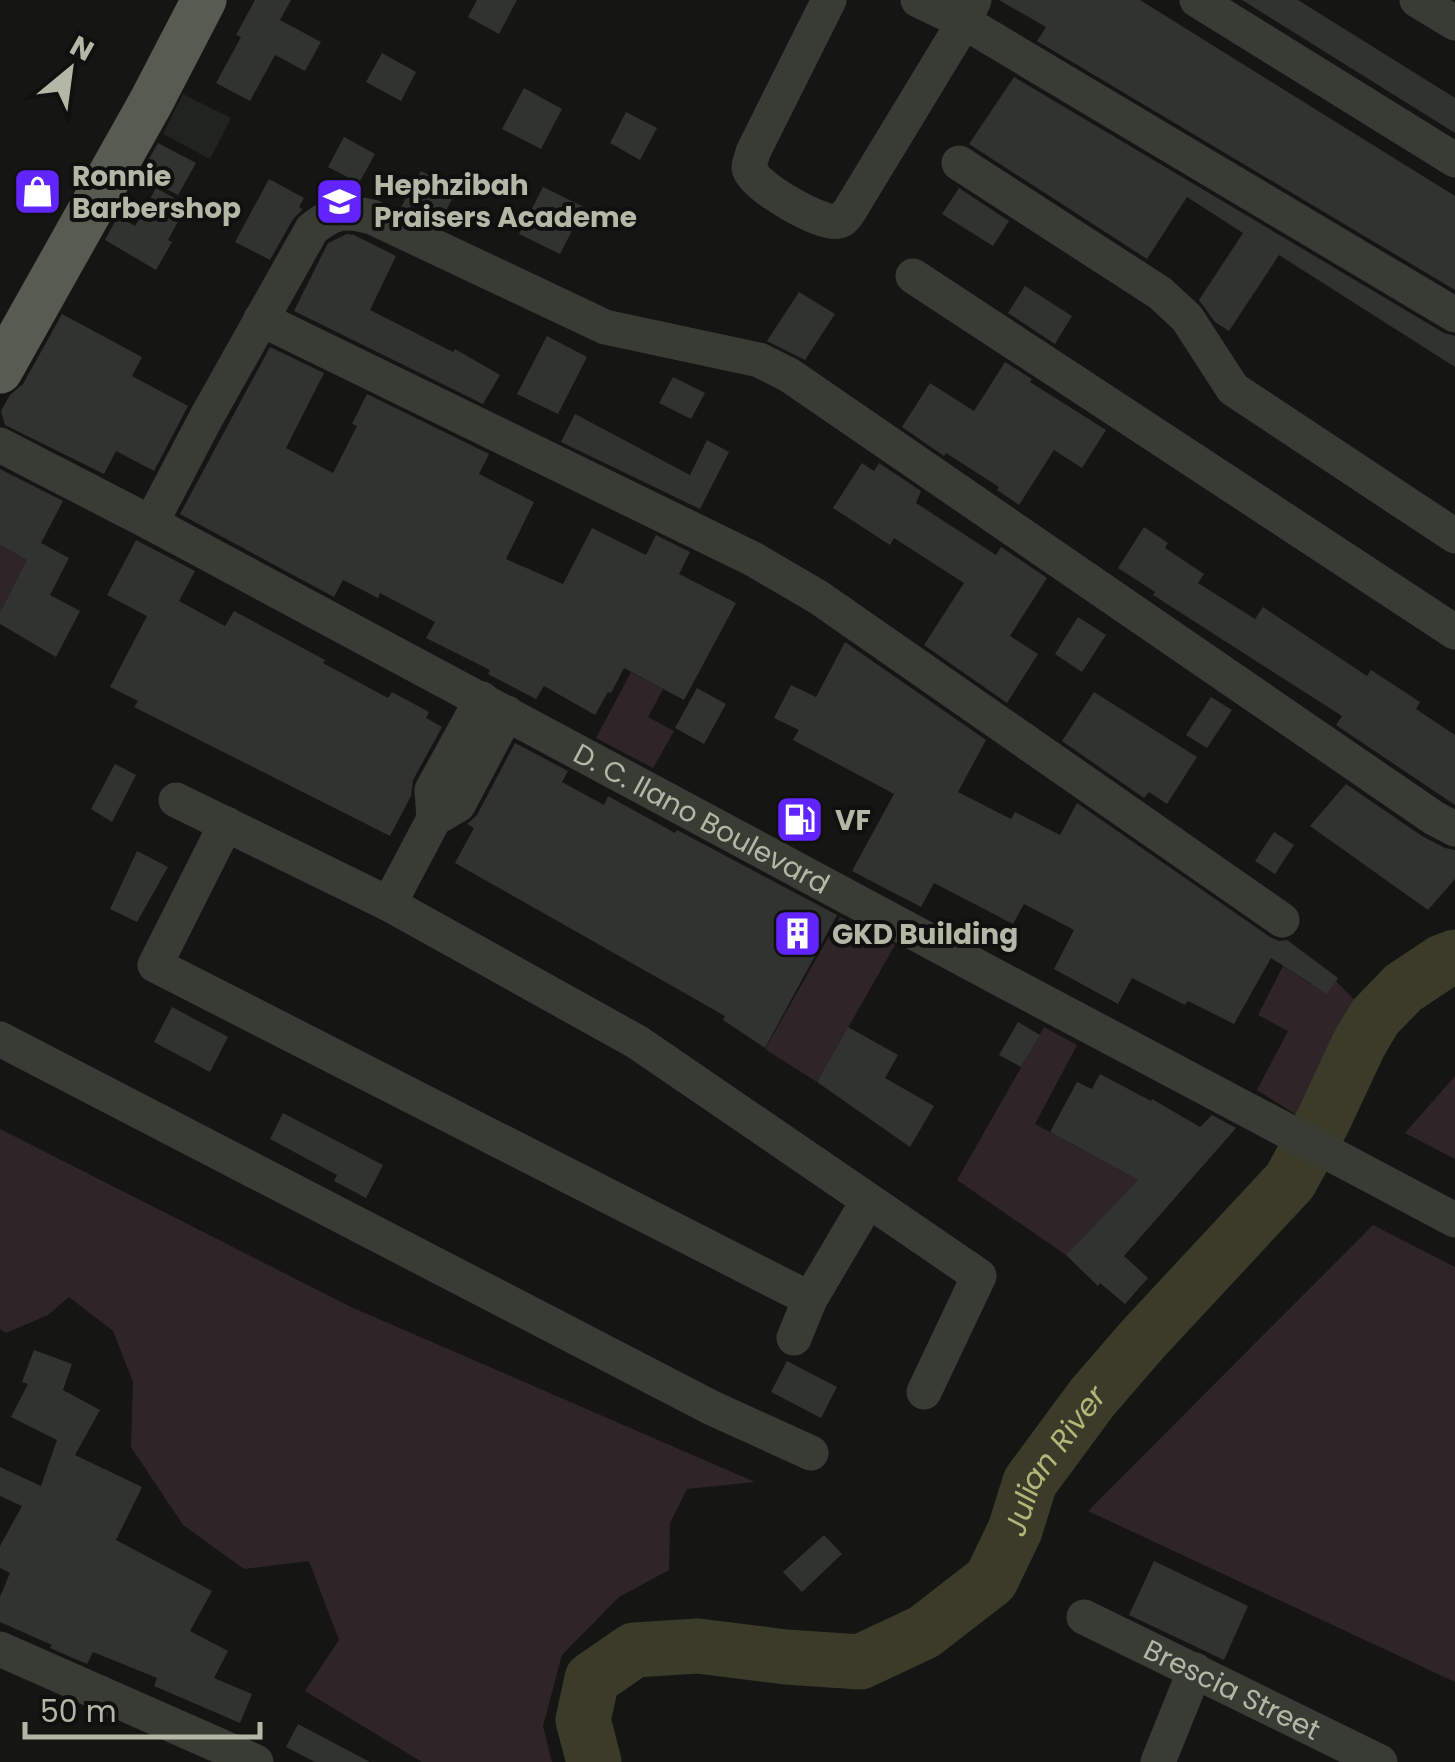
<svg xmlns="http://www.w3.org/2000/svg" width="1455" height="1762" font-family="Poppins,sans-serif">
<style>
.built{fill:#212320}
.green{fill:#2f2427}
.lines{fill:none;stroke-linecap:round;stroke-linejoin:round}
.river{stroke:#3a3b29;stroke-width:55}
.building{fill:#30332f}
.minor{stroke:#393c35;stroke-width:35}
.major{stroke:#575b51;stroke-width:45}
.labels{text-anchor:middle;dominant-baseline:central;stroke-width:8;stroke-linejoin:round;paint-order:stroke}
.poi-label{font-size:28px;font-weight:bold;fill:#b2b8a5;stroke:#10110f;text-anchor:start}
.street-label{font-size:28px;fill:#b2b8a5;stroke:#10110f}
.water-label{font-size:30px;font-style:italic;fill:#b1b778;stroke:#10110f}
</style>
<rect width="100%" height="100%" fill="#151614"/>
<polygon class="built" points="183,94 231,118 210,159 163,134"/>
<g class="green">
<polygon points="0,545 27,560 0,612"/>
<polygon points="631,672 663,689 648,717 674,731 653,768 596,738"/>
<polygon points="840,917 895,945 817,1082 765,1049"/>
<polygon points="1283,966 1312,985 1322,966 1356,1002 1328,1053 1298,1116 1257,1090 1288,1031 1258,1015"/>
<polygon points="1044,1027 1077,1045 1035,1124 1138,1180 1066,1255 957,1180"/>
<polygon points="1455,1076 1455,1159 1405,1133"/>
<polygon points="0,1129 351,1307 755,1482 687,1489 670,1523 669,1570 619,1597 562,1655 543,1726 552,1762 422,1762 305,1691 339,1640 309,1561 244,1569 183,1525 131,1447 133,1382 113,1331 69,1297 48,1315 6,1333 0,1329"/>
<polygon points="1373,1225 1455,1267 1455,1682 1088,1511"/>
</g>
<g class="lines">
<path class="river" id="s1" d="M594,1762L583,1720L592,1679L634,1650L698,1646L786,1657L860,1662L924,1632L991,1580L1015,1530L1030,1482L1092,1398L1143,1339L1290,1181L1323,1121L1359,1044L1375,1017L1403,988L1442,962L1455,957"/>
</g>
<g class="building">
<polygon points="255,0 291,0 280,20 321,42 305,71 275,55 250,101 216,83 241,37 236,35"/>
<polygon points="477,0 517,0 499,34 468,17"/>
<polygon points="999,0 1140,0 1455,196 1455,290 1037,41 1046,27"/>
<polygon points="1242,0 1298,0 1455,98 1455,133"/>
<polygon points="382,53 416,72 401,101 366,82"/>
<polygon points="1014,77 1444,333 1455,336 1455,367 1279,255 1229,331 1215,322 1199,300 1243,233 1187,197 1147,259 969,144"/>
<polygon points="524,88 562,109 541,149 502,129"/>
<polygon points="626,112 657,128 640,160 610,143"/>
<polygon points="344,137 375,154 359,183 328,167"/>
<polygon points="158,143 196,163 178,195 140,175"/>
<polygon points="421,171 457,190 438,225 401,207"/>
<polygon points="269,179 304,198 299,207 303,209 293,219 270,260 235,242"/>
<polygon points="543,187 584,207 560,254 519,234"/>
<polygon points="156,188 187,205 168,240 172,242 156,270 105,240 118,216 135,226"/>
<polygon points="959,188 1009,221 993,246 942,214"/>
<polygon points="347,234 354,235 396,256 370,310 453,352 455,349 500,375 483,404 294,311 328,243"/>
<polygon points="1025,286 1072,316 1055,344 1008,313"/>
<polygon points="799,292 835,314 805,360 767,341"/>
<polygon points="62,314 142,357 132,376 188,406 154,471 116,451 104,474 5,425 1,411 10,395 23,384"/>
<polygon points="547,336 587,357 558,414 517,394"/>
<polygon points="270,347 324,373 286,448 333,473 357,426 352,424 367,394 489,454 479,474 534,502 506,559 563,584 592,528 646,555 656,535 690,552 679,574 736,603 684,700 624,668 611,693 608,692 595,715 544,686 536,699 488,674 490,670 426,638 435,622 380,593 378,598 343,580 334,597 180,514"/>
<polygon points="1005,362 1032,379 1030,382 1106,430 1082,468 1054,450 1019,505 997,490 999,487 946,453 944,456 902,427 930,383 974,411"/>
<polygon points="673,377 705,393 691,419 659,403"/>
<polygon points="575,414 690,475 707,440 729,452 700,509 561,442"/>
<polygon points="862,463 874,471 879,463 921,491 916,503 996,555 1001,547 1047,578 1010,636 1038,654 1007,703 924,645 964,583 894,538 890,545 833,508"/>
<polygon points="0,469 63,501 41,543 69,558 50,595 80,611 56,657 0,624 0,612 27,560 0,545"/>
<polygon points="1144,527 1168,543 1165,548 1204,574 1198,583 1255,619 1263,607 1367,676 1371,670 1420,702 1416,709 1455,735 1455,805 1336,725 1342,716 1153,595 1155,592 1118,568"/>
<polygon points="136,540 195,571 179,601 225,626 234,611 325,660 323,663 388,698 392,692 429,712 426,718 442,727 413,780 411,796 390,836 134,707 138,701 110,687 147,616 107,595"/>
<polygon points="1078,617 1106,635 1082,672 1055,654"/>
<polygon points="845,642 986,740 958,792 1011,819 1015,812 1060,835 1077,803 1270,937 1279,941 1287,940 1338,978 1327,994 1271,958 1234,1024 1188,1001 1185,1005 1132,978 1118,1004 1054,969 1074,930 1024,904 1013,924 934,883 921,907 852,871 894,794 793,740 799,730 774,718 791,685 816,697"/>
<polygon points="697,688 726,704 704,744 675,728"/>
<polygon points="1094,692 1197,757 1167,804 1149,792 1144,798 1062,741"/>
<polygon points="1211,697 1232,710 1207,748 1186,735"/>
<polygon points="515,743 568,771 562,782 604,805 608,796 675,833 677,830 837,915 765,1048 723,1020 725,1016 455,863 474,828 467,824 477,815"/>
<polygon points="115,764 136,775 112,822 91,809"/>
<polygon points="1346,784 1422,836 1445,848 1455,850 1455,879 1428,910 1310,826"/>
<polygon points="1274,832 1294,845 1275,874 1255,861"/>
<polygon points="137,851 168,867 137,922 110,909"/>
<polygon points="172,1007 228,1037 210,1072 154,1042"/>
<polygon points="1018,1022 1040,1035 1021,1067 999,1055"/>
<polygon points="848,1027 898,1055 885,1078 934,1106 910,1147 817,1082"/>
<polygon points="1100,1074 1151,1101 1152,1099 1200,1127 1212,1115 1236,1128 1124,1256 1148,1278 1125,1304 1100,1283 1098,1286 1066,1255 1138,1180 1050,1132 1077,1082 1092,1089"/>
<polygon points="283,1113 383,1165 366,1198 334,1181 337,1175 270,1139"/>
<polygon points="34,1350 72,1364 63,1390 100,1410 75,1455 142,1487 116,1540 212,1591 190,1631 228,1651 214,1678 252,1694 240,1723 154,1686 157,1678 93,1652 87,1664 50,1648 52,1645 0,1622 0,1597 10,1573 0,1568 0,1546 22,1506 0,1496 0,1467 41,1486 57,1440 11,1417 28,1384 22,1382"/>
<polygon points="787,1361 837,1387 821,1418 771,1392"/>
<polygon points="824,1535 842,1554 802,1592 783,1572"/>
<polygon points="1154,1561 1248,1606 1224,1660 1129,1615"/>
<polygon points="298,1724 370,1762 315,1762 286,1747"/>
</g>
<g class="lines">
<g class="minor">
<path d="M829,0L753,152C752,158 749,163 749,168C751,185 824,227 839,221C844,220 847,214 850,210L964,22L974,0"/>
<polyline points="918,0 964,22 1455,315"/>
<polyline points="1197,0 1455,160"/>
<polyline points="1417,0 1455,23"/>
<polyline points="959,163 1160,293 1187,318 1233,389 1455,536"/>
<polyline points="913,276 1455,632"/>
<polyline points="261,319 753,559 818,597 1282,920"/>
<path id="s2" d="M0,445L151,523L1010,984L1455,1220"/>
<path d="M151,523L206,418L312,229C335,211 343,210 372,217L605,327L759,360L789,375L1434,818L1455,829"/>
<polyline points="176,800 389,904 637,1042 979,1276 924,1392"/>
<polyline points="434,819 458,805 507,713"/>
<polyline points="226,824 155,965 810,1299"/>
<polyline points="389,904 434,819 432,790 482,699"/>
<polyline points="0,1039 712,1408 811,1453"/>
<polyline points="794,1338 810,1299 868,1201"/>
<path id="s3" d="M1084,1617L1380,1762"/>
<polyline points="0,1649 256,1762"/>
<polyline points="1158,1762 1195,1670"/>
</g>
<polyline class="major" points="0,371 151,102 204,0"/>
</g>
<defs>
<symbol id="shop-square" viewBox="-11 -11 22 22"><rect x="-9" y="-9" width="18" height="18" rx="4" fill="#6124ff" stroke="#10110f"/><path d="M-5-2.5h2.3a2.7 3.5 0 0 1 5.4 0H5L5.5 6h-11ZM-1.5-2.5h3a1.5 2.3 0 0 0-3 0Z" fill="#fff"/></symbol>
<symbol id="school-square" viewBox="-11 -11 22 22"><rect x="-9" y="-9" width="18" height="18" rx="4" fill="#6124ff" stroke="#10110f"/><path d="M0-5L7-2L0 1L-7-2ZM-4 1L0 2.5L4 1V4Q0 6-4 4Z" fill="#fff"/></symbol>
<symbol id="fuel-square" viewBox="-11 -11 22 22"><rect x="-9" y="-9" width="18" height="18" rx="4" fill="#6124ff" stroke="#10110f"/><path d="M-5.5-6h7V0h2V4h1.3V-2.5L3-4.5l.8-.8L6-3V5H2.5V1h-1V6h-7ZM-4.2-4.7v3.2H.2V-4.7Z" fill="#fff"/></symbol>
<symbol id="building-square" viewBox="-11 -11 22 22"><rect x="-9" y="-9" width="18" height="18" rx="4" fill="#6124ff" stroke="#10110f"/><path d="M-4-6H4V6H1V3H-1V6H-4ZM-2.5-4.3h1.7v1.8h-1.7ZM.8-4.3h1.7v1.8H.8ZM-2.5-1h1.7V.8h-1.7ZM.8-1h1.7V.8H.8Z" fill="#fff"/></symbol>
</defs>
<g fill-rule="evenodd">
<use href="#shop-square" x="10" y="164" width="55" height="55"/>
<use href="#school-square" x="312" y="174" width="55" height="55"/>
<use href="#fuel-square" x="772" y="792" width="55" height="55"/>
<use href="#building-square" x="770" y="906" width="55" height="55"/>
</g>
<g class="labels">
<g class="poi-label">
<text x="72" y="176">Ronnie<tspan x="72" dy="32">Barbershop</tspan></text>
<text x="374" y="185">Hephzibah<tspan x="374" dy="32">Praisers Academe</tspan></text>
<text x="835" y="820">VF</text>
<text x="832" y="934">GKD Building</text>
</g>
<g class="street-label">
<text stroke="none"><textPath href="#s2" startOffset="795">D. C. Ilano Boulevard</textPath></text>
<text stroke="none"><textPath href="#s3" startOffset="165">Brescia Street</textPath></text>
</g>
<g class="water-label">
<text stroke="none"><textPath href="#s1" startOffset="655">Julian River</textPath></text>
</g>
</g>
<g transform="translate(70 70) rotate(29)" stroke="#10110f" stroke-width="8" paint-order="stroke">
<path d="M0-8L18 38L0 25L-18 38Z" fill="#b2b8a5"/>
<text y="-15" font-size="28" font-weight="bold" text-anchor="middle" fill="#b2b8a5">N</text>
</g>
<path d="M25 1722v15h235v-15" fill="none" stroke="#b2b8a5" stroke-width="5"/>
<text x="40" y="1722" font-size="30" fill="#b2b8a5" stroke="#10110f" stroke-width="8" paint-order="stroke">50 m</text>
</svg>
